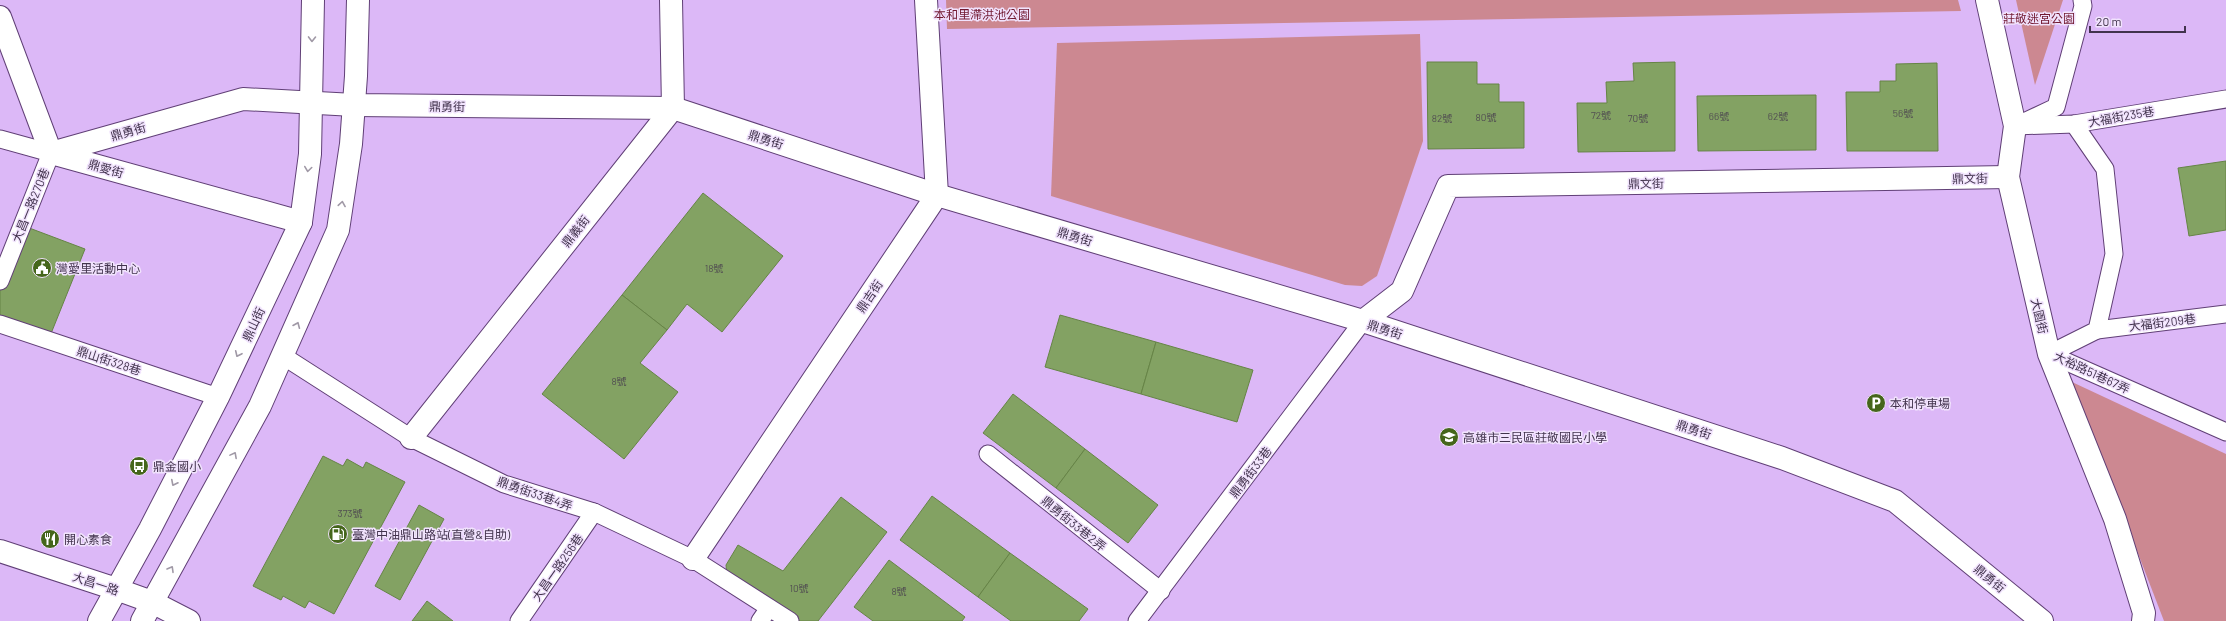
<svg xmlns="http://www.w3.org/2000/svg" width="2226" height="621" font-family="Barlow,'Noto Sans TC',sans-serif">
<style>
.green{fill:#cc8891}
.building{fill:#83a263;stroke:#668446}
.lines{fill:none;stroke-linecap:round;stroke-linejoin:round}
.service-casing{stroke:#603f76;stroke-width:19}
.minor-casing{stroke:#603f76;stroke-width:24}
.tertiary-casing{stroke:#603f76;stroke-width:24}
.service{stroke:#fff;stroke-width:17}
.minor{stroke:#fff;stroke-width:22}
.tertiary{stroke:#fff;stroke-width:22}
.oneway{stroke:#a099a6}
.labels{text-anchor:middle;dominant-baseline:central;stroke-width:3;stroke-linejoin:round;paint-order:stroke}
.number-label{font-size:10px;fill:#524f52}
.park-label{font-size:12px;fill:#711830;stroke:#f1e3fd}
.street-label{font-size:12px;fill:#42334d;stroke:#f1e3fd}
.poi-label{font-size:12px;fill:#42334d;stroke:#f1e3fd;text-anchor:start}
</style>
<rect width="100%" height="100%" fill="#dcb8f7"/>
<g class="green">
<polygon points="946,0 1958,0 1961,11 947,29"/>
<polygon points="2016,0 2063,0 2035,85"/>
<polygon points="1420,34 1423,141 1377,276 1362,286 1345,285 1051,196 1057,43"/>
<polygon points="2072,382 2226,454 2226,621 2164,621"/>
</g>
<g class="building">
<polygon points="1427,62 1477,62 1477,84 1499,84 1499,102 1524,102 1524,148 1428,149"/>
<polygon points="1675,62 1675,151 1578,152 1577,103 1607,103 1606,82 1634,81 1633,63"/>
<polygon points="1937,63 1938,151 1847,151 1846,92 1880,92 1880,81 1896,81 1896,64"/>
<polygon points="1816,95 1816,150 1698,151 1697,96"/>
<polygon points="2226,161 2226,230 2189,236 2178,168"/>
<polygon points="703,193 783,256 722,332 687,304 667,330 622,295"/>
<polygon points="24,226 85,249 48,341 0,322 0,287"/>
<polygon points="622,295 667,330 640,363 678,392 624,459 542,394"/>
<polygon points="1060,315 1156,342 1141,394 1045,367"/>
<polygon points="1156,342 1253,370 1237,422 1141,394"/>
<polygon points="1013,394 1085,449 1056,488 983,433"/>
<polygon points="1085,449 1158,505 1128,543 1056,488"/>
<polygon points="323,456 343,466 347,459 363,468 366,462 405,482 334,614 309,601 305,608 283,596 281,600 253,586"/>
<polygon points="932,496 1010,553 978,597 900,540"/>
<polygon points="841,497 887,532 818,621 786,621 727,577 726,565 738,545 783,571"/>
<polygon points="419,505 444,519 400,600 375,586"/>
<polygon points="1010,553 1088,609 1079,621 1011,621 978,597"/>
<polygon points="889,560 965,617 962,621 873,621 854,607"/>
<polygon points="427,601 453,621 412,621"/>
</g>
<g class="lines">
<defs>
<g id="service">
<polyline points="2022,123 2056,107 2083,6 2082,0"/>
<polyline points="2074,124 2105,169 2114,254 2097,330 2049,354 2226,432"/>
<polyline points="2015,126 2074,124 2226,99"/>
<polyline points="0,139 51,153 0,281"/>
<polyline points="0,324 218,397"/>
<polyline points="2097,330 2226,314"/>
<polyline points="283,356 411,438 504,484 594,512 693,559 790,621"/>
<polyline points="988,454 1161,591"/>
<polyline points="519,621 594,512"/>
<polyline points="760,621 769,608"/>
<polyline points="1137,621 1363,321"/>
</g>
<g id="minor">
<polyline points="1987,0 2015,126 2008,177 2049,354 2115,519 2144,613 2143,621"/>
<polyline points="0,17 51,153 301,222"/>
<polyline points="51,153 243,99 354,105 673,108 937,195 1363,321 1782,458 1895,501 2042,621"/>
<polyline points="1363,321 1402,291 1448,186 2008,177"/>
<polyline points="411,438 673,108 671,0"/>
<polyline points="0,551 116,589"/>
<polyline points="693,559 937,195 926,0"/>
</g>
<g id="tertiary">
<polyline points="116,589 152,602 189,621"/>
<polyline points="99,621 150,529 218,397 301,222 310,154 313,0"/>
<polyline points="142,621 260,406 338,230 351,144 356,76 358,0"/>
</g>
</defs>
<use href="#service" class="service-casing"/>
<use href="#minor" class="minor-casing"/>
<use href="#tertiary" class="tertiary-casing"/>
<use href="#service" class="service"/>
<use href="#minor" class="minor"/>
<use href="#tertiary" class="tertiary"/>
</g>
<defs><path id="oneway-chevron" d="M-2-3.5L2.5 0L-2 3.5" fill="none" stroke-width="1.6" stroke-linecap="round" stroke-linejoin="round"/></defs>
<g class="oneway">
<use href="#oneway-chevron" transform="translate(312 39) rotate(91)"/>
<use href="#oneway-chevron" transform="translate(308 169) rotate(98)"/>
<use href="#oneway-chevron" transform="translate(342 204) rotate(-81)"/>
<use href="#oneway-chevron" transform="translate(297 325) rotate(-67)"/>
<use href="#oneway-chevron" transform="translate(238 354) rotate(115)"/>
<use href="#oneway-chevron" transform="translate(234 455) rotate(-62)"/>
<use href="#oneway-chevron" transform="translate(174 483) rotate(117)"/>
<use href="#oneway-chevron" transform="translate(171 569) rotate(-60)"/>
</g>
<defs>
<symbol id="civic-disc" viewBox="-11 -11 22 22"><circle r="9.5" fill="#45661b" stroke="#f1e3fd"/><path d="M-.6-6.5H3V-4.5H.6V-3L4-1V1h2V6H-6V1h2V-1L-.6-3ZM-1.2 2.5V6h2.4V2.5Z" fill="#fff"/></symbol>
<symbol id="parking-disc" viewBox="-11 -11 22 22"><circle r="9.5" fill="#45661b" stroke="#f1e3fd"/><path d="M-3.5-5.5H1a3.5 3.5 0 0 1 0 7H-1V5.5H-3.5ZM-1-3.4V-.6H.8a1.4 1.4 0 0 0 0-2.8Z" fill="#fff"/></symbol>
<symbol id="school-disc" viewBox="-11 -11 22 22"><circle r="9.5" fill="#45661b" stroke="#f1e3fd"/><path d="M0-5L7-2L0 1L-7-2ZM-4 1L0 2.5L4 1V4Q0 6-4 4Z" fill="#fff"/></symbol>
<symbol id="bus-disc" viewBox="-11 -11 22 22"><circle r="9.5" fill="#45661b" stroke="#f1e3fd"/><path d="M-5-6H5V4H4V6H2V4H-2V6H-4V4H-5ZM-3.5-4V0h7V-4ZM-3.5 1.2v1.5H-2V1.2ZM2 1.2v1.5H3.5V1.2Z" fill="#fff"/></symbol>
<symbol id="fuel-disc" viewBox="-11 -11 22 22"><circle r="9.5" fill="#45661b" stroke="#f1e3fd"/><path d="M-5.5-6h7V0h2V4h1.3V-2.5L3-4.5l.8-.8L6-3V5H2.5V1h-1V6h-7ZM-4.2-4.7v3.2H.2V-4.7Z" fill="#fff"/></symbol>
<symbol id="restaurant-disc" viewBox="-11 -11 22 22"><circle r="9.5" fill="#45661b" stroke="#f1e3fd"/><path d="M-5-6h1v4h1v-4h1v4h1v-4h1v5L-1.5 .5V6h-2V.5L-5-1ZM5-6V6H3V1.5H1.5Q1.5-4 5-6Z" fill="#fff"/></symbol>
</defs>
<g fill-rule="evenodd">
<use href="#civic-disc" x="31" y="257" width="22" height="22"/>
<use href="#parking-disc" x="1865" y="392" width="22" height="22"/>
<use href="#school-disc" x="1438" y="426" width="22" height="22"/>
<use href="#bus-disc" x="128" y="455" width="22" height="22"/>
<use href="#fuel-disc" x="327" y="523" width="22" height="22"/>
<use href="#restaurant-disc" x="39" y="528" width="22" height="22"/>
</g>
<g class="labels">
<g class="number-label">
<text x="1903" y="113">56號</text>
<text x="1601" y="115">72號</text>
<text x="1719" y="116">66號</text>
<text x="1778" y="116">62號</text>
<text x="1486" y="117">80號</text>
<text x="1442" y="118">82號</text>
<text x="1638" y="118">70號</text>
<text x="714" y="268">18號</text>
<text x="619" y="381">8號</text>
<text x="350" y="513">373號</text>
<text x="799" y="588">10號</text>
<text x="899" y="591">8號</text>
</g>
<g class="park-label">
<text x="982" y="14">本和里滯洪池公園</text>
<text x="2039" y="18">莊敬迷宮公園</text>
</g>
<g class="street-label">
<text transform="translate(447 106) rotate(1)">鼎勇街</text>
<text transform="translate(2121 116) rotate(-10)">大福街235巷</text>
<text transform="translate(128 131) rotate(-16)">鼎勇街</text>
<text transform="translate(766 139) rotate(18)">鼎勇街</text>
<text transform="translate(106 168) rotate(16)">鼎愛街</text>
<text transform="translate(1970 178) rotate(-1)">鼎文街</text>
<text transform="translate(1646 183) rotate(-1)">鼎文街</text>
<text transform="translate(30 205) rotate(-68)">大昌一路270巷</text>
<text transform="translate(575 231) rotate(-52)">鼎義街</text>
<text transform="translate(1075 236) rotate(17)">鼎勇街</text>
<text transform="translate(869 296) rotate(-56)">鼎吉街</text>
<text transform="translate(2040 316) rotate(77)">大園街</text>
<text transform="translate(2162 322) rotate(-7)">大福街209巷</text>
<text transform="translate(253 324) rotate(-65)">鼎山街</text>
<text transform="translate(1385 329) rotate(18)">鼎勇街</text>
<text transform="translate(109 360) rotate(18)">鼎山街328巷</text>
<text transform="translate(2092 372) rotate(25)">大裕路51巷67弄</text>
<text transform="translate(1694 429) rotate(18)">鼎勇街</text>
<text transform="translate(1250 472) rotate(-53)">鼎勇街33巷</text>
<text transform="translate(535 493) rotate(19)">鼎勇街33巷4弄</text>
<text transform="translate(1074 523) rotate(39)">鼎勇街33巷2弄</text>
<text transform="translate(557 567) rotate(-55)">大昌一路256巷</text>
<text transform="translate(1990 578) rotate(39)">鼎勇街</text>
<text transform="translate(96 583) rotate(18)">大昌一路</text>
</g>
<g class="poi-label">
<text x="56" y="268">灣愛里活動中心</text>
<text x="1890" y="403">本和停車場</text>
<text x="1463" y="437">高雄市三民區莊敬國民小學</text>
<text x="153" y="466">鼎金國小</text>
<text x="352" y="534">臺灣中油鼎山路站(直營&amp;自助)</text>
<text x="64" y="539">開心素食</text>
</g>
</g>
<path d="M2090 26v6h95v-6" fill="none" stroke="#42334d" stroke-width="2"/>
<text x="2096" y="26" font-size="12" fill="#42334d" stroke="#f1e3fd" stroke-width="3" paint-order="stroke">20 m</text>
</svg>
